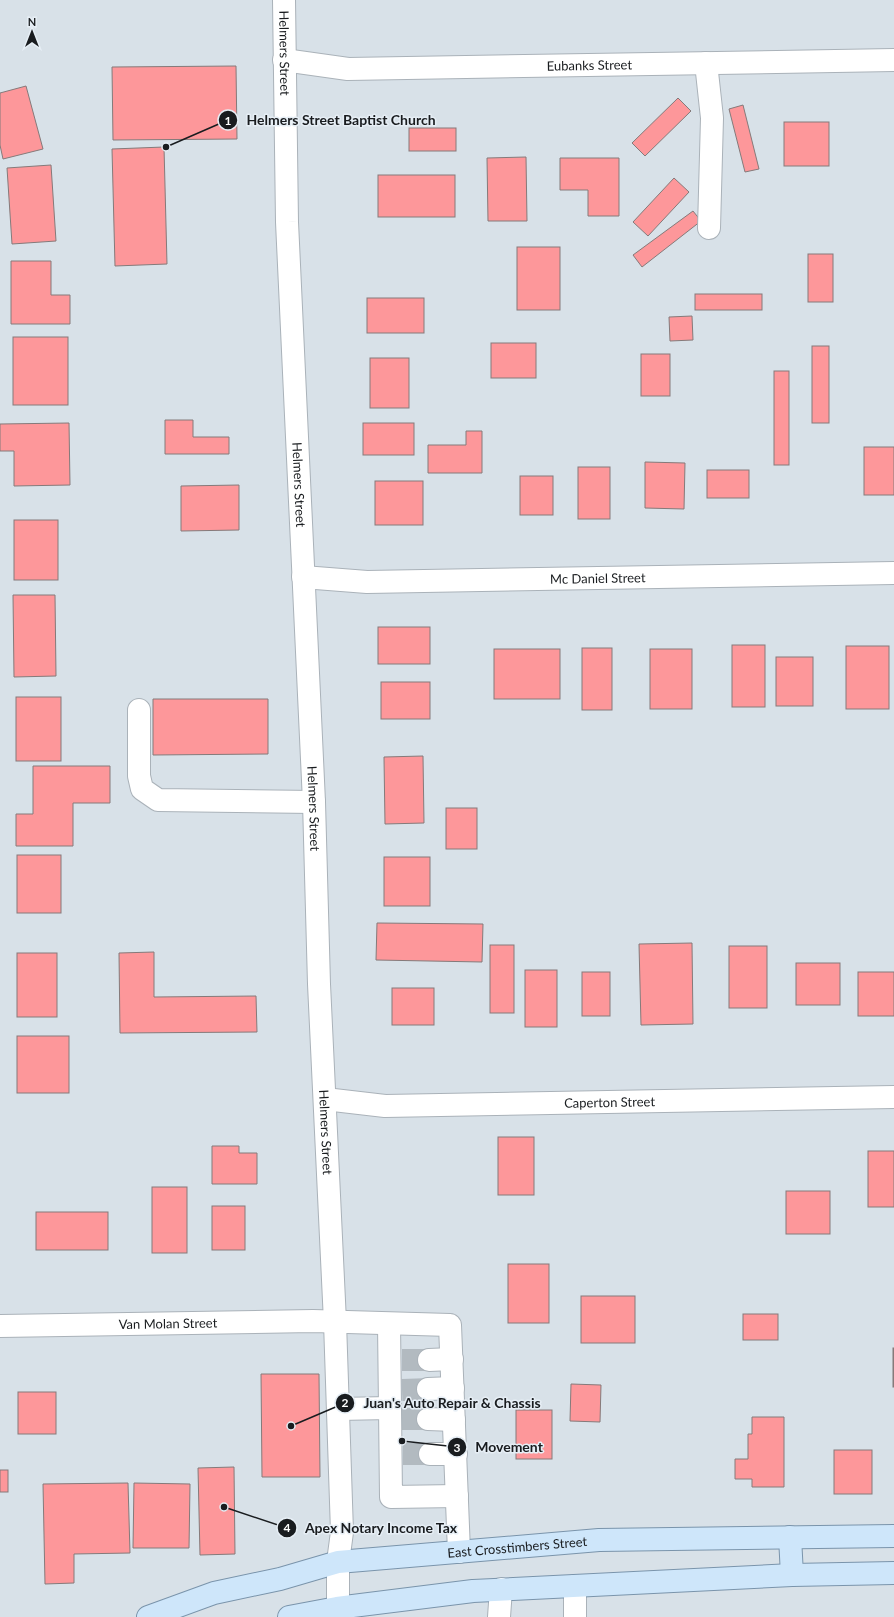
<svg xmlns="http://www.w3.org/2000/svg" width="894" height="1617" font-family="Lato,sans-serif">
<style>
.building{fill:#fd979a;stroke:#857a7a}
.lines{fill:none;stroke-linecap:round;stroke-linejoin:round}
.minor-tunnel{stroke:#b2bac0;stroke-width:22;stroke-dasharray:22 11;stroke-linecap:butt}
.minor-casing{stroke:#aab2b9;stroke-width:24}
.major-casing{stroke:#7a94ab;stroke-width:24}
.minor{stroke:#fff;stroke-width:22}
.major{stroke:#cee6fa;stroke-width:22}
.labels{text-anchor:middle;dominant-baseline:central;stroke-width:3;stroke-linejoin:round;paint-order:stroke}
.street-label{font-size:13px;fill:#191c1f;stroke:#e6eef5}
.leader{fill:none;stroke:#191c1f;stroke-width:1.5}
.callout-dot{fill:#191c1f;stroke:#e6eef5;stroke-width:1.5}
.mark-label{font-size:12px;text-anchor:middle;font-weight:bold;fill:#fff}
.callout-label{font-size:14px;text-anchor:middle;font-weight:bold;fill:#191c1f;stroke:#e6eef5;stroke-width:3;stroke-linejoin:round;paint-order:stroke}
</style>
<rect width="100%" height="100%" fill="#d8e1e8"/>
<g class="building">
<polygon points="236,66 237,139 113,140 112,67"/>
<polygon points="26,86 43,149 3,159 0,145 0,93"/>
<polygon points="678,98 691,111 645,156 632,143"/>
<polygon points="743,105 759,169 745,172 729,109"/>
<rect x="784" y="122" width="45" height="44"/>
<rect x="409" y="128" width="47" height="23"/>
<polygon points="164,147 167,264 115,266 112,149"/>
<polygon points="526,157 527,221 488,221 487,158"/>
<polygon points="560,158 619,158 619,216 588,216 588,190 560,190"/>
<polygon points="51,165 56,241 12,244 7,168"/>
<rect x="378" y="175" width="77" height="42"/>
<polygon points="674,178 689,192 648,236 633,222"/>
<polygon points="693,211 701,221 642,267 633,255"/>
<rect x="517" y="247" width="43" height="63"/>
<rect x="808" y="254" width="25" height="48"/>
<polygon points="11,261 51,261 51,295 70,295 70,324 11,324"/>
<rect x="695" y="294" width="67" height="16"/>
<rect x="367" y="298" width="57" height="35"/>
<polygon points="692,316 693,340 670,341 669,317"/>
<rect x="13" y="337" width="55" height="68"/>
<rect x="491" y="343" width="45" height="35"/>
<rect x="812" y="346" width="17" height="77"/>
<rect x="641" y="354" width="29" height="42"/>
<rect x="370" y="358" width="39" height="50"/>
<rect x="774" y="371" width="15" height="94"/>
<polygon points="165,420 193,420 193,437 229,437 229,454 165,454"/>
<polygon points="69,423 70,485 14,486 14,451 0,451 0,424"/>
<rect x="363" y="423" width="51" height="32"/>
<polygon points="466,431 482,431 482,473 428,473 428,445 466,445"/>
<rect x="864" y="447" width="30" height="48"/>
<polygon points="645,462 685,463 684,509 645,508"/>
<rect x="578" y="467" width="32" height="52"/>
<rect x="707" y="470" width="42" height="28"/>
<rect x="520" y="476" width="33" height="39"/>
<rect x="375" y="481" width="48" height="44"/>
<polygon points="239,485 239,530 181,531 181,486"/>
<rect x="14" y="520" width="44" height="60"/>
<polygon points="13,595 55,595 56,676 14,677"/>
<rect x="378" y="627" width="52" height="37"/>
<rect x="732" y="645" width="33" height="62"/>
<rect x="846" y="646" width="43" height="63"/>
<rect x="582" y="648" width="30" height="62"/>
<rect x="494" y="649" width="66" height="50"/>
<rect x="650" y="649" width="42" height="60"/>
<rect x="776" y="657" width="37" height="49"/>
<rect x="381" y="682" width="49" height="37"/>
<rect x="16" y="697" width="45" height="64"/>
<polygon points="153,699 268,699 268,754 153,755"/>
<polygon points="423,756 424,823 385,824 384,757"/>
<polygon points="33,766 110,766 110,803 73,803 73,846 16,846 16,814 33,814"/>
<rect x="446" y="808" width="31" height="41"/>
<rect x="17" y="855" width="44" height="58"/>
<rect x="384" y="857" width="46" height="49"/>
<polygon points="377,923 483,924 482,962 376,960"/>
<polygon points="692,943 693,1024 641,1025 639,944"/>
<rect x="490" y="945" width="24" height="68"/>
<rect x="729" y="946" width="38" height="62"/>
<polygon points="154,952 154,997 256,996 257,1032 120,1033 119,953"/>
<rect x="17" y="953" width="40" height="64"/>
<rect x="796" y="963" width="44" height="42"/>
<rect x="525" y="970" width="32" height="57"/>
<rect x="582" y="972" width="28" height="44"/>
<rect x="858" y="972" width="36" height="44"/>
<rect x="392" y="988" width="42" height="37"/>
<rect x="17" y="1036" width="52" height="57"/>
<rect x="498" y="1137" width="36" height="58"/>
<polygon points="212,1146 239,1146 239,1153 257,1153 257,1184 212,1184"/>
<rect x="868" y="1151" width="26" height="56"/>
<rect x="152" y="1187" width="35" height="66"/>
<rect x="786" y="1191" width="44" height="43"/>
<rect x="212" y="1206" width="33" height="44"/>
<rect x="36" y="1212" width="72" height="38"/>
<rect x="508" y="1264" width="41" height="59"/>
<rect x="581" y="1296" width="54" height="47"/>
<rect x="743" y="1314" width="35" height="26"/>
<rect x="893" y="1348" width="1" height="39"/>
<polygon points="261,1374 319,1374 320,1477 262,1477"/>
<polygon points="571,1384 601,1385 600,1422 570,1421"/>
<rect x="18" y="1392" width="38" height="42"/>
<rect x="516" y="1410" width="36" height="49"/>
<polygon points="752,1417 784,1417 784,1487 752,1487 752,1479 735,1479 735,1459 748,1459 748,1434 752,1434"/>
<rect x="834" y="1450" width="38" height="44"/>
<polygon points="234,1467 235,1554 200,1555 198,1468"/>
<rect x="0" y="1470" width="8" height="22"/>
<polygon points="128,1483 130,1553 74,1554 74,1583 45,1584 43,1484"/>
<polygon points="134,1483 190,1484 189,1548 133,1548"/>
</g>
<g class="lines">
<g class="minor-tunnel">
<polyline points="402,1360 429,1360"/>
<polyline points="402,1390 428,1389"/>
<polyline points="401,1419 428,1419"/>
<polyline points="403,1454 430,1454"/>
</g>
<defs>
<g id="minor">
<path id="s1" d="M284,0L287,222L314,802L319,984L335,1322L342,1532L338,1562V1617"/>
<path id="s2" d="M284,60L348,69L894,60"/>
<polyline points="706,63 712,118 709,228"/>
<path id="s3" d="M303,577L367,582L894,573"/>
<polyline points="139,710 139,776 142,789 158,800 314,802"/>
<path id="s4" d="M325,1099L385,1106L894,1097"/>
<polyline points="389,1324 390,1408"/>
<path id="s5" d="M0,1326L313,1321L450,1325L459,1552"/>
<polyline points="429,1360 452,1359"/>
<polyline points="428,1389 453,1388"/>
<polyline points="338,1409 390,1408 391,1497 457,1496"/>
<polyline points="428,1419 454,1420"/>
<polyline points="430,1454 456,1454"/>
<polyline points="575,1586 575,1617"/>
<polyline points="499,1617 501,1589"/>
</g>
<g id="major">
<polyline points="790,1537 792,1575"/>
<path id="s6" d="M148,1617L214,1593L280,1579L338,1562L599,1540L894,1536"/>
<polyline points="289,1617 337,1608 473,1591 792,1575 894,1573"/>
</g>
</defs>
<use href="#minor" class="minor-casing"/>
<use href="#major" class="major-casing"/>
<use href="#minor" class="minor"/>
<use href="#major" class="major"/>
</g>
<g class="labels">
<g class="street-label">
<text stroke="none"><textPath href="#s1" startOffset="53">Helmers Street</textPath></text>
<text stroke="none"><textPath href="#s2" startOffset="306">Eubanks Street</textPath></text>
<text stroke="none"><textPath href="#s1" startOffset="485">Helmers Street</textPath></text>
<text stroke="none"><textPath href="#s3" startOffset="295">Mc Daniel Street</textPath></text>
<text stroke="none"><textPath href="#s1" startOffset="809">Helmers Street</textPath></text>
<text stroke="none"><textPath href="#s4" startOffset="285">Caperton Street</textPath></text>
<text stroke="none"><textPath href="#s1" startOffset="1133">Helmers Street</textPath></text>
<text stroke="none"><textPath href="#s5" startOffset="168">Van Molan Street</textPath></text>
<text stroke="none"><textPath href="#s6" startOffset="378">East Crosstimbers Street</textPath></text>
</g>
</g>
<path class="leader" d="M166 147L228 120M291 1426L345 1403M402 1441L457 1447M224 1507L287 1528"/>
<g class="callout-dot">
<circle cx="166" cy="147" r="4"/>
<circle cx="291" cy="1426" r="4"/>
<circle cx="402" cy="1441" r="4"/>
<circle cx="224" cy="1507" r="4"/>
<circle cx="228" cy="120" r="10"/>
<circle cx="345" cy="1403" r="10"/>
<circle cx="457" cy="1447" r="10"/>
<circle cx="287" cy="1528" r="10"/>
</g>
<g class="mark-label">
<text x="228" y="125">1</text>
<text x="345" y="1407">2</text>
<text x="457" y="1452">3</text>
<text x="287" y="1532">4</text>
</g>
<g class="callout-label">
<text x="341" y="125">Helmers Street Baptist Church</text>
<text x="452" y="1408">Juan's Auto Repair &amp; Chassis</text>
<text x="509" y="1452">Movement</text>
<text x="381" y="1533">Apex Notary Income Tax</text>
</g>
<g transform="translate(32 32)" stroke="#e6eef5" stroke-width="3" paint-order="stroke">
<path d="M0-3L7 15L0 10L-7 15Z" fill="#191c1f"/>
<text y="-6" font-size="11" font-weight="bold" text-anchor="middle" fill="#191c1f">N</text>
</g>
</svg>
